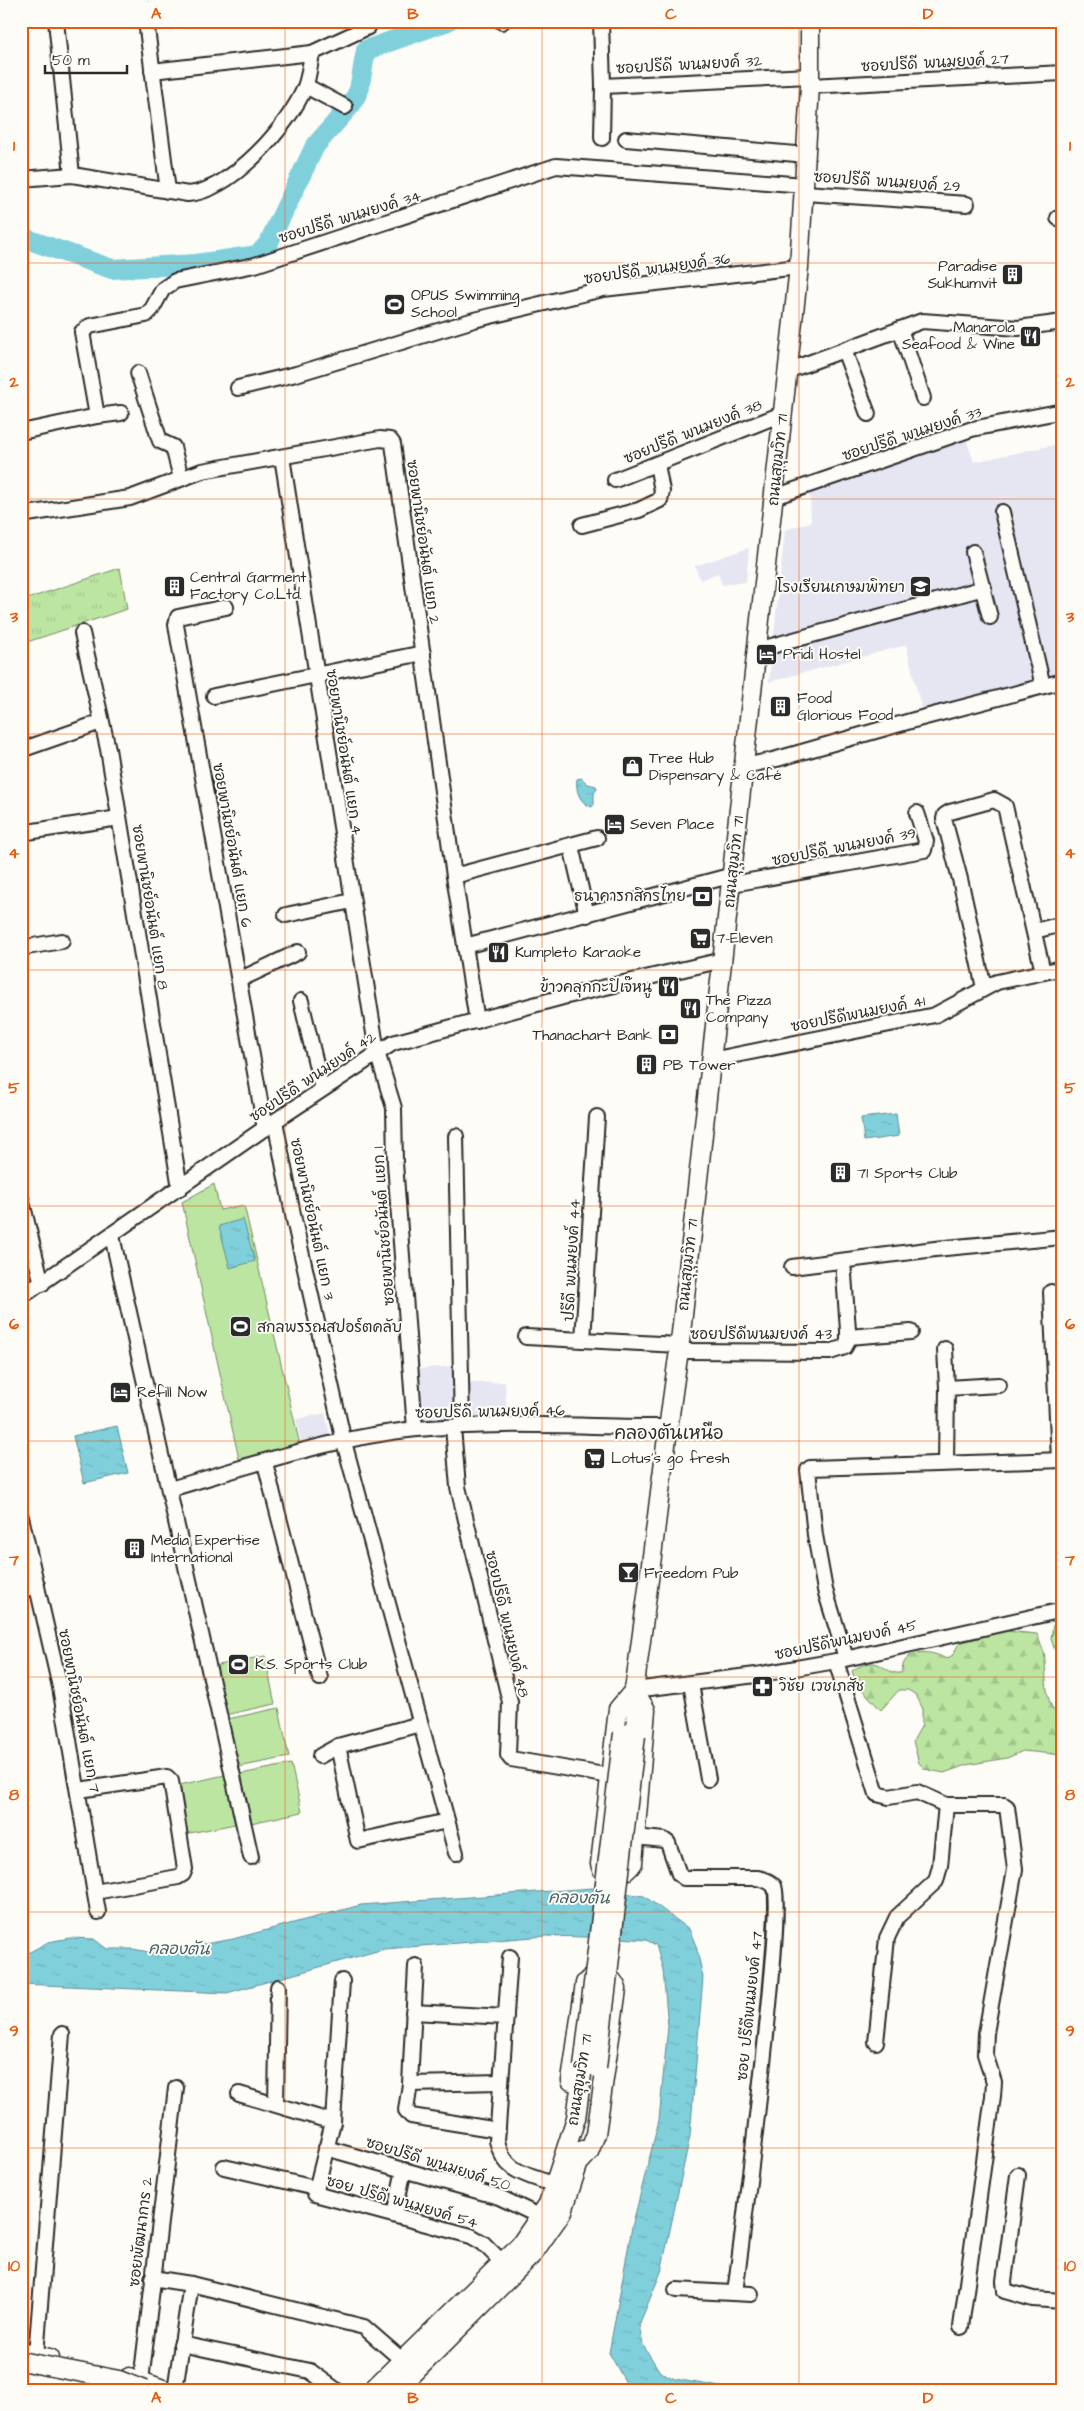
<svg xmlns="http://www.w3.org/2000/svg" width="1084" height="2411" font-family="'Architects Daughter','Playpen Sans Thai',sans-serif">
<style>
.built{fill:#e5e6f1}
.grass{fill:url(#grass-tufts);stroke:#748866}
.forest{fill:url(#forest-firs);stroke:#748866}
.pitch{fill:#bce5a1;stroke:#748866}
.water{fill:url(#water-ripples);stroke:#5e8e95}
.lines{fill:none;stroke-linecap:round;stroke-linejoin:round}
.river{stroke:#80d0dc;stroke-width:20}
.minor-casing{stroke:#2b2b2b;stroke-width:18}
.major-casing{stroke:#2b2b2b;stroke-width:21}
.minor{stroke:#fdfcf7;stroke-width:14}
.major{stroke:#fdfcf7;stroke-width:18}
.major-bridge-casing{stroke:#2b2b2b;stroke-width:21;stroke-linecap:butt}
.major-bridge{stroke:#fdfcf7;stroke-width:18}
.grid{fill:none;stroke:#e8590c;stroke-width:1;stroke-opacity:0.55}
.labels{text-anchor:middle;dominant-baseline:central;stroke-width:4;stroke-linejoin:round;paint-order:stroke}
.street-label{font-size:15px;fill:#2b2b2b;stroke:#fdfcf7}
.poi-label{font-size:15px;fill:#2b2b2b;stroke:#fdfcf7;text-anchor:start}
.water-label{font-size:16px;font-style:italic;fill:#445d60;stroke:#fdfcf7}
.quarter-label{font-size:18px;fill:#2b2b2b;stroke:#fdfcf7}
.neatline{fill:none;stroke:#e8590c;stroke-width:2}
.grid-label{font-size:16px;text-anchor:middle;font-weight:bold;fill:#e8590c}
</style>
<defs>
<pattern id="grass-tufts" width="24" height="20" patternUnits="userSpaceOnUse" patternTransform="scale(1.25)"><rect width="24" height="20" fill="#bce5a1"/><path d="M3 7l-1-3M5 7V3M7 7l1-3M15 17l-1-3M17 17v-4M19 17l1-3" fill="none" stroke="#a2c58b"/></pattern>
<pattern id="forest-firs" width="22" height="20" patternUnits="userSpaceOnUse" patternTransform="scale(1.25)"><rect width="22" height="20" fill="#bce5a1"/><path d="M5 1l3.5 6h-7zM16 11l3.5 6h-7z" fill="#a2c58b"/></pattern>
<pattern id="water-ripples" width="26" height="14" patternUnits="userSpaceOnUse" patternTransform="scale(1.25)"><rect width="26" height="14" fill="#80d0dc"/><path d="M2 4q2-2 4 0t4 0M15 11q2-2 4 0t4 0" fill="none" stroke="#6fb3bd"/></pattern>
</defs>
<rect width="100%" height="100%" fill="#fdfcf7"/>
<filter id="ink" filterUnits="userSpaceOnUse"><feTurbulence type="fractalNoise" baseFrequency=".02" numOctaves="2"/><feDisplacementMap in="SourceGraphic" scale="10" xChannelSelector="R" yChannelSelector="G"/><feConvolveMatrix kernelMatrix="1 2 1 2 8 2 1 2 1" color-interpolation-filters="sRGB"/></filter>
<g filter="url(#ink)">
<g class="built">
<polygon points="965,436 974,462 1063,443 1063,675 922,711 906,645 769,682 785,530 811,522 810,488"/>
<polygon points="749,548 746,582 722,585 718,573 700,580 695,566"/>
<polygon points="455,1366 458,1421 421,1422 416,1369"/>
<polygon points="505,1382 507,1420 469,1421 467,1383"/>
<polygon points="325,1413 331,1440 302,1447 296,1419"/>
</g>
<polygon class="grass" points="120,568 127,609 21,644 21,601"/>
<g class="forest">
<polygon points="1063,1618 1063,1677 1051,1638 1053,1625"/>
<path d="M1006,1631L1037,1634C1039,1640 1042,1646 1044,1652C1047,1671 1043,1704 1059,1716L1063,1712V1755L1023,1751L1007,1758L966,1765L944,1773L925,1769L919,1763L913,1741L922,1725V1707L916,1695L908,1690H899L881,1710L856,1683L852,1671C881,1651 882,1675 901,1673C903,1669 902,1665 905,1661C914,1648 935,1652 946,1659L953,1655L959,1643Z"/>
</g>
<g class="pitch">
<polygon points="214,1184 220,1210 244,1205 300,1445 239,1459 182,1202"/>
<polygon points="265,1656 275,1704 225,1715 214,1666"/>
<polygon points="279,1708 289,1757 238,1767 228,1719"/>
<polygon points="291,1764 302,1812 251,1823 241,1774"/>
<polygon points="225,1775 235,1824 185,1834 175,1786"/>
</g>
<g class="water">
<path d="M581,778L588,784L596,786L597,789L594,793V804L592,807C580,804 575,790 577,779Z"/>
<polygon points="896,1114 899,1136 864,1141 861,1118"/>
<polygon points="243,1219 255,1261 230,1268 219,1226"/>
<polygon points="117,1426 128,1473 84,1483 73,1436"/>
<polygon points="592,1888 644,1896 689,1929 696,1946 703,1977 690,2136 661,2272 639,2325 643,2345 660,2372 675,2379 737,2390 630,2390 609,2353 632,2227 659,2120 668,2026 663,1970 656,1945 646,1940 621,1938 546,1936 384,1949 227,1993 21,1984 21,1952 30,1952 48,1942 70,1938 94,1939 107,1949 133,1949 154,1953 233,1939 361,1905"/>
</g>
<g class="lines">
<polyline class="river" points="21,237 112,269 196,264 258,255 268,244 315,146 351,105 359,90 366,50 448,21"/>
<defs>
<g id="minor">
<polyline points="56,21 72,175"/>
<polyline points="146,21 168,191"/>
<polyline points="601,21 603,86 810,76"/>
<polyline points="502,22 503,21"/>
<polyline points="152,71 312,53"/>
<polyline points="306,86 345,107"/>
<polyline points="810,86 1063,73"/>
<polyline points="602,138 603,86"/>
<polyline points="626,139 807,155"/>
<path d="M21,179L72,175L188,194C231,191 289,126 305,87C309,77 310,64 312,53L368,27V21"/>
<polyline points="805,193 967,204"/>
<polyline points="1058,218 1063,217"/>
<polyline points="900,329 923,398"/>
<polyline points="844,350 868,414"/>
<polyline points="787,371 922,321 1018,328 1063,322"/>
<polyline points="138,373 160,441 173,447 181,478"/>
<polyline points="238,388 296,374 474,320 603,289 799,267"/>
<polyline points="97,416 121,413"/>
<polyline points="21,432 97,416 82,332 90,326 146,315 152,309 163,289 175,281 255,265 556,166 805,185"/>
<polyline points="282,457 377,1052 394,1108 395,1163 415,1429"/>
<polyline points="615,480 782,414"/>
<polyline points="774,497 972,429 1063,411"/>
<polyline points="1002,512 1043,686"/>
<polyline points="21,515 130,498 202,471 380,439 390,440 393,444 454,876 477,1021"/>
<polyline points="582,525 639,510 660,500 662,491 657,464"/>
<polyline points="973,552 990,617"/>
<polyline points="226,607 178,617 176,625 265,1129"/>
<polyline points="82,633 108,749 180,1188"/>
<polyline points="757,650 984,588"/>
<polyline points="214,696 423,653"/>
<polyline points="21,750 101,722"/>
<polyline points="745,766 777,759 914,720 1063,681"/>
<polyline points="21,833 119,818"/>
<polyline points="571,846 587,915"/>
<polyline points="454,876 597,838"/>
<polyline points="732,884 924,850 926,841 917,813"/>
<polyline points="286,915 352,901"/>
<polyline points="1034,931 1063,924"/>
<polyline points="465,946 733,875"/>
<polyline points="21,948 62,941"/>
<polyline points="239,980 298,952"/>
<polyline points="984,988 960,879 944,819 945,815 950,812 994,800 1005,806 1043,972"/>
<polyline points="301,1001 322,1089"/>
<polyline points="711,1060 935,1015 997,982 1063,968"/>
<polyline points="597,1117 583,1340 679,1345"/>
<polyline points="275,1121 294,1220 344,1442 456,1853"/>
<polyline points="456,1136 462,1426"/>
<polyline points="21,1198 42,1284"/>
<polyline points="112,1236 251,1857"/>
<polyline points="792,1267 935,1249 1063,1237"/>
<polyline points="1051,1292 1059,1460"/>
<polyline points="21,1297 275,1121 393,1043 563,997 723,960"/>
<polyline points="526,1337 583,1340"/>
<polyline points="848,1337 911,1332"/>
<polyline points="945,1349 947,1388"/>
<polyline points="679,1351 830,1352 845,1347 848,1340 848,1330 843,1261"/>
<polyline points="453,1427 458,1487 510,1702 508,1755 511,1759 610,1776"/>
<polyline points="265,1463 320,1678"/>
<polyline points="946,1463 947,1388 999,1385"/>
<path d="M170,1489C249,1466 335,1437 417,1429C500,1421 584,1427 667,1427"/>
<polyline points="21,1517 60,1687 98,1912"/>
<polyline points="21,1591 37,1585"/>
<polyline points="846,1658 825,1590 815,1535 808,1470 810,1468 1063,1460"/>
<polyline points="836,1661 877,1794 889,1797 917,1792 946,1805 1004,1805 1007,1807 1015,1869 986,2033 985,2054 994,2082 993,2096 961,2327"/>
<polyline points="691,1684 708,1779"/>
<polyline points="634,1690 756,1675 836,1661 1063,1610"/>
<polyline points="338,1746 358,1841 447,1821"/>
<polyline points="320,1756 338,1746 420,1724"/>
<polyline points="79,1790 167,1777 171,1781 185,1869 183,1874 178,1877 95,1892"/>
<path d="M635,1837L664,1840L668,1843L679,1874L684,1878H757C763,1879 770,1881 774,1886C786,1905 741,2245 735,2293"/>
<path d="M510,1957L497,2141C505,2174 526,2174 555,2185"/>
<polyline points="416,1966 410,2084 501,2082"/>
<polyline points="342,1981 333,2122 315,2194 471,2236 483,2243 502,2262"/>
<polyline points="413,2012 506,2017"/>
<polyline points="876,2042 887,1938 897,1917 936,1881 940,1866 946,1805"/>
<polyline points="410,2084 406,2110 411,2116 498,2130"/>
<polyline points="239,2094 333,2122"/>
<polyline points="276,2104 278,1987"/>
<polyline points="326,2148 499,2197 539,2216"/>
<polyline points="224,2167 315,2188"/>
<polyline points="1018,2175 1004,2281 1005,2291 1033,2299 1063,2301"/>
<polyline points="394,2215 404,2170"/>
<polyline points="152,2278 191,2284 364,2327 402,2360"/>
<polyline points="676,2290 751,2294"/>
<polyline points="181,2344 310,2371 336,2390"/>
<polyline points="36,2355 62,2034"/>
<polyline points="141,2381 176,2088"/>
<polyline points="175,2390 191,2284"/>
</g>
<g id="major">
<path d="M634,1690L646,1710L633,1863C625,1876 615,1875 602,1870L600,1864L618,1709Z"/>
<path d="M636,1735C637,1719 633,1705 634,1690C651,1577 662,1463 679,1351L799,267L810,86V21"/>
<path d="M571,2081L585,1983L591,1977C603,1974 613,1976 617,1989L596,2134L589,2152L581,2161"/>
<polyline points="21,2352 50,2358"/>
<polyline points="21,2375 104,2390"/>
<polyline points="129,2377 166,2390"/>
<polyline points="372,2390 520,2245 548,2204 576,2118 583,2067"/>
<polyline points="397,2390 532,2255 563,2211 583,2150"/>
</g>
</defs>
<use href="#minor" class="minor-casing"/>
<use href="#major" class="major-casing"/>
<use href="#minor" class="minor"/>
<use href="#major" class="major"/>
<defs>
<g id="major-bridge">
<polyline points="583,2067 623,1733"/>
<polyline points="597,2068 636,1735"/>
<polyline points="21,2361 119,2380 144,2390"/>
</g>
</defs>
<use href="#major-bridge" class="major-bridge-casing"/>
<use href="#major-bridge" class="major-bridge"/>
</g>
</g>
<path class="grid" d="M285,21V2390M542,21V2390M799,21V2390M21,263H1063M21,499H1063M21,734H1063M21,970H1063M21,1206H1063M21,1441H1063M21,1677H1063M21,1912H1063M21,2148H1063"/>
<defs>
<symbol id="building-square" viewBox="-11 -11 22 22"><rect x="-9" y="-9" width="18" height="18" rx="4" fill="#2b2b2b" stroke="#fdfcf7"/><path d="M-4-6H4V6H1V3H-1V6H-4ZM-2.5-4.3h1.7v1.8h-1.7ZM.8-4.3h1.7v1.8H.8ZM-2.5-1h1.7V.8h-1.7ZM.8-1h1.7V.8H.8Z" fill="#fff"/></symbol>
<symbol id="stadium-square" viewBox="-11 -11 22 22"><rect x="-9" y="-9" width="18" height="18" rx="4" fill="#2b2b2b" stroke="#fdfcf7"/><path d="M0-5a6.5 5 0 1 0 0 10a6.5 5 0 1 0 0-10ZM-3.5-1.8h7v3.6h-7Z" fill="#fff"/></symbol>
<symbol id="restaurant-square" viewBox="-11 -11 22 22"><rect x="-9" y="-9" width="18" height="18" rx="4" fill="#2b2b2b" stroke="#fdfcf7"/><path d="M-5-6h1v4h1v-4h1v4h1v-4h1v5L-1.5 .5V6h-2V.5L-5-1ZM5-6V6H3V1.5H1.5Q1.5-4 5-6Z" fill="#fff"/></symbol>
<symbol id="school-square" viewBox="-11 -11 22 22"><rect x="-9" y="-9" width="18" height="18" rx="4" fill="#2b2b2b" stroke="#fdfcf7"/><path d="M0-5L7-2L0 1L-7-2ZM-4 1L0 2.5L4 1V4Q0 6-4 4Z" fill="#fff"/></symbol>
<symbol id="hotel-square" viewBox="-11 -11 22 22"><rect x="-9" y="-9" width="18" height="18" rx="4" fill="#2b2b2b" stroke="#fdfcf7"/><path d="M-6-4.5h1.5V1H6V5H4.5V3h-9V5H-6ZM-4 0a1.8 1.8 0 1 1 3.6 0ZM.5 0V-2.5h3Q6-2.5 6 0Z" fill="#fff"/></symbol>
<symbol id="shop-square" viewBox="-11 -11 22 22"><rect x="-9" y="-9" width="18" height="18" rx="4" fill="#2b2b2b" stroke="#fdfcf7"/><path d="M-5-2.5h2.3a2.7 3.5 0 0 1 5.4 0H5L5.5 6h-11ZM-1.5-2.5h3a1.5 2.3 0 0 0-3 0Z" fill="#fff"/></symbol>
<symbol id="bank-square" viewBox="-11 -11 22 22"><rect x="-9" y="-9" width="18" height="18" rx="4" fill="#2b2b2b" stroke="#fdfcf7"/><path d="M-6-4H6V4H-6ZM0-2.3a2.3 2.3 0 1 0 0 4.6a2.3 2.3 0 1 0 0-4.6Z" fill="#fff"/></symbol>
<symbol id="supermarket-square" viewBox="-11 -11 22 22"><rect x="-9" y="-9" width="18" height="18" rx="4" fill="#2b2b2b" stroke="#fdfcf7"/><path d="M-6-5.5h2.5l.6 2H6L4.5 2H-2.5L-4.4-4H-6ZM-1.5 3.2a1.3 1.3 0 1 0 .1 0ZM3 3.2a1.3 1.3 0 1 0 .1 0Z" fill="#fff"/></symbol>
<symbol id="bar-square" viewBox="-11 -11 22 22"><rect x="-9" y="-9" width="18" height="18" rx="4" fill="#2b2b2b" stroke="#fdfcf7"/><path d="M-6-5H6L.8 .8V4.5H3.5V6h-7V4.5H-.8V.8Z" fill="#fff"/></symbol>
<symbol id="pharmacy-square" viewBox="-11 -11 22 22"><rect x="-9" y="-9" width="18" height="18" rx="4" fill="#2b2b2b" stroke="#fdfcf7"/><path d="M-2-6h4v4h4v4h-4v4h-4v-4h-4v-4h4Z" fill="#fff"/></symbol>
</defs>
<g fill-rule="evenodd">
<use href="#building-square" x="1000" y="262" width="25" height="25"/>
<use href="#stadium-square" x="382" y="292" width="25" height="25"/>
<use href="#restaurant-square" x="1018" y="324" width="25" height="25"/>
<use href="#building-square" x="162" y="574" width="25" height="25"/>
<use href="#school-square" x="908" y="574" width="25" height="25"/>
<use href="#hotel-square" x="754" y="642" width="25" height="25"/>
<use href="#building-square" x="768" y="694" width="25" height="25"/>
<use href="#shop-square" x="620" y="754" width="25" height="25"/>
<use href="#hotel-square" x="602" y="812" width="25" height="25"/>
<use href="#bank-square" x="690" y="884" width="25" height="25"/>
<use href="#supermarket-square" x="688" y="926" width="25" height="25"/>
<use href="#restaurant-square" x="486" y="940" width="25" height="25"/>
<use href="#restaurant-square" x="656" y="974" width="25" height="25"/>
<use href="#restaurant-square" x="678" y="996" width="25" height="25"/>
<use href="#bank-square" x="656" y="1022" width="25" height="25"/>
<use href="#building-square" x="634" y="1052" width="25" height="25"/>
<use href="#building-square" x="828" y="1160" width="25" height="25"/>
<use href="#stadium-square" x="228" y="1314" width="25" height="25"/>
<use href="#hotel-square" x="108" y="1380" width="25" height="25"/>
<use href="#supermarket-square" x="582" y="1446" width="25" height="25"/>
<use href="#building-square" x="122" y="1536" width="25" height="25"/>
<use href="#bar-square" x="616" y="1560" width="25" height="25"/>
<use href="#stadium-square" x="226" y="1652" width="25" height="25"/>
<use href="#pharmacy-square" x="750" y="1674" width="25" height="25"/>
</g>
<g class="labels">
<g class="street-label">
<text transform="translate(935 63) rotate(-3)">ซอยปรีดี พนมยงค์ 27</text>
<text transform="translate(689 65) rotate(-3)">ซอยปรีดี พนมยงค์ 32</text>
<text transform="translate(887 182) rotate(4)">ซอยปรีดี พนมยงค์ 29</text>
<text transform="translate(350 217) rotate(-17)">ซอยปรีดี พนมยงค์ 34</text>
<text transform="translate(657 269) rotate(-8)">ซอยปรีดี พนมยงค์ 36</text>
<text transform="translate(693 432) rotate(-22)">ซอยปรีดี พนมยงค์ 38</text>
<text transform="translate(912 434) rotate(-18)">ซอยปรีดี พนมยงค์ 33</text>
<text transform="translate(778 460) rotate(-84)">ถนนสุขุมวิท 71</text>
<text transform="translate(423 542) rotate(82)">ซอยพานิชย์อนันต์ แยก 2</text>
<text transform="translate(344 752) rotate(81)">ซอยพานิชย์อนันต์ แยก 4</text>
<text transform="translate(232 845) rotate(80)">ซอยพานิชย์อนันต์ แยก 6</text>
<text transform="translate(844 847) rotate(-11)">ซอยปรีดี พนมยงค์ 39</text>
<text transform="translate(734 862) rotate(-84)">ถนนสุขุมวิท 71</text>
<text transform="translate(150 907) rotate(81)">ซอยพานิชย์อนันต์ แยก 8</text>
<text transform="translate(858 1014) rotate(-11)">ซอยปรีดีพนมยงค์ 41</text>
<text transform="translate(313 1077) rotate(-34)">ซอยปรีดี พนมยงค์ 42</text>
<text transform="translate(312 1219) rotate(78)">ซอยพานิชย์อนันต์ แยก 3</text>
<text transform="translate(384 1226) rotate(-94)">ซอยพานิชย์อนันต์ แยก 1</text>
<text transform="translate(572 1260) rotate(-87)">ปรีดี พนมยงค์ 44</text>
<text transform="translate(688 1265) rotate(-84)">ถนนสุขุมวิท 71</text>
<text x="761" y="1334">ซอยปรีดีพนมยงค์ 43</text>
<text transform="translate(490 1412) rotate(-1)">ซอยปรีดี พนมยงค์ 46</text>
<text transform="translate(507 1624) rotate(77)">ซอยปรีดี พนมยงค์ 48</text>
<text transform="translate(846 1640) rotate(-12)">ซอยปรีดีพนมยงค์ 45</text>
<text transform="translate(79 1711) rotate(79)">ซอยพานิชย์อนันต์ แยก 7</text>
<text transform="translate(750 2006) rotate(-84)">ซอย ปรีดีพนมยงค์ 47</text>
<text transform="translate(580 2080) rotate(-81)">ถนนสุขุมวิท 71</text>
<text transform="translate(438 2164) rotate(17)">ซอยปรีดี พนมยงค์ 50</text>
<text transform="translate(402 2202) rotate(16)">ซอย ปรีดี พนมยงค์ 54</text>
<text transform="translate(141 2232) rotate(-83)">ซอยพัฒนาการ 2</text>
</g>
<g class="poi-label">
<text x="997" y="266" text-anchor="end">Paradise<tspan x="997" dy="17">Sukhumvit</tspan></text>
<text x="411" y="295">OPUS Swimming<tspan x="411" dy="17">School</tspan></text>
<text x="1015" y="327" text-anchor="end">Manarola<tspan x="1015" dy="17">Seafood &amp; Wine</tspan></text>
<text x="190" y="577">Central Garment<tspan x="190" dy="17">Factory Co.Ltd.</tspan></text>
<text x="905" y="587" text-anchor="end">โรงเรียนเกษมพิทยา</text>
<text x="783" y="654">Pridi Hostel</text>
<text x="797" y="698">Food<tspan x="797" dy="17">Glorious Food</tspan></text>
<text x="649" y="758">Tree Hub<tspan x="649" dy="17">Dispensary &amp; Café</tspan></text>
<text x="630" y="824">Seven Place</text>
<text x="686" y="896" text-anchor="end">ธนาคารกสิกรไทย</text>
<text x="716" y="938">7-Eleven</text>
<text x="515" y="952">Kumpleto Karaoke</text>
<text x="652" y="987" text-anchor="end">ข้าวคลุกกะปิเจ๊หนู</text>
<text x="706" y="1000">The Pizza<tspan x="706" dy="17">Company</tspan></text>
<text x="652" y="1035" text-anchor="end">Thanachart Bank</text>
<text x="663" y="1065">PB Tower</text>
<text x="857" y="1173">71 Sports Club</text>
<text x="257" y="1327">สกลพรรณสปอร์ตคลับ</text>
<text x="137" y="1392">Refill Now</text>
<text x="611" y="1458">Lotus's go fresh</text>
<text x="151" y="1540">Media Expertise<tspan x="151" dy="17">International</tspan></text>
<text x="644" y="1573">Freedom Pub</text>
<text x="255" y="1664">K.S. Sports Club</text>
<text x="779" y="1686">วิชัย เวชเภสัช</text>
</g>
<g class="water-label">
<text transform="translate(579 1898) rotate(1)">คลองตัน</text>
<text transform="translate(179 1949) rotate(1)">คลองตัน</text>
</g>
<g class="quarter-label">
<text x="669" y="1433">คลองตันเหนือ</text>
</g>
</g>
<rect width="1084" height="2411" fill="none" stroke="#fdfcf7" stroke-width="55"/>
<path d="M45 65v8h82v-8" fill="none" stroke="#2b2b2b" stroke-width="2.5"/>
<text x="52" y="65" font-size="15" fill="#2b2b2b" stroke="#fdfcf7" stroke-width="4" paint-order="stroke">50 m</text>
<rect x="28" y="28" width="1028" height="2356" class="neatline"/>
<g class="grid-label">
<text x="156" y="19">A</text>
<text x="413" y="19">B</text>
<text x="671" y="19">C</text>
<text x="928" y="19">D</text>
<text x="14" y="151">1</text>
<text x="1070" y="151">1</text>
<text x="14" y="387">2</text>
<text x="1070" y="387">2</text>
<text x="14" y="622">3</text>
<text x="1070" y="622">3</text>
<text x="14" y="858">4</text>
<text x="1070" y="858">4</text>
<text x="14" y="1093">5</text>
<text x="1070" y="1093">5</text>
<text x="14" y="1329">6</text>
<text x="1070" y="1329">6</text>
<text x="14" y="1565">7</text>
<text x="1070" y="1565">7</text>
<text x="14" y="1800">8</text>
<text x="1070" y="1800">8</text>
<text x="14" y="2036">9</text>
<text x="1070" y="2036">9</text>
<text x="14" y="2271">10</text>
<text x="1070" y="2271">10</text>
<text x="156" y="2403">A</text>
<text x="413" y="2403">B</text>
<text x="671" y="2403">C</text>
<text x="928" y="2403">D</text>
</g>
</svg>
